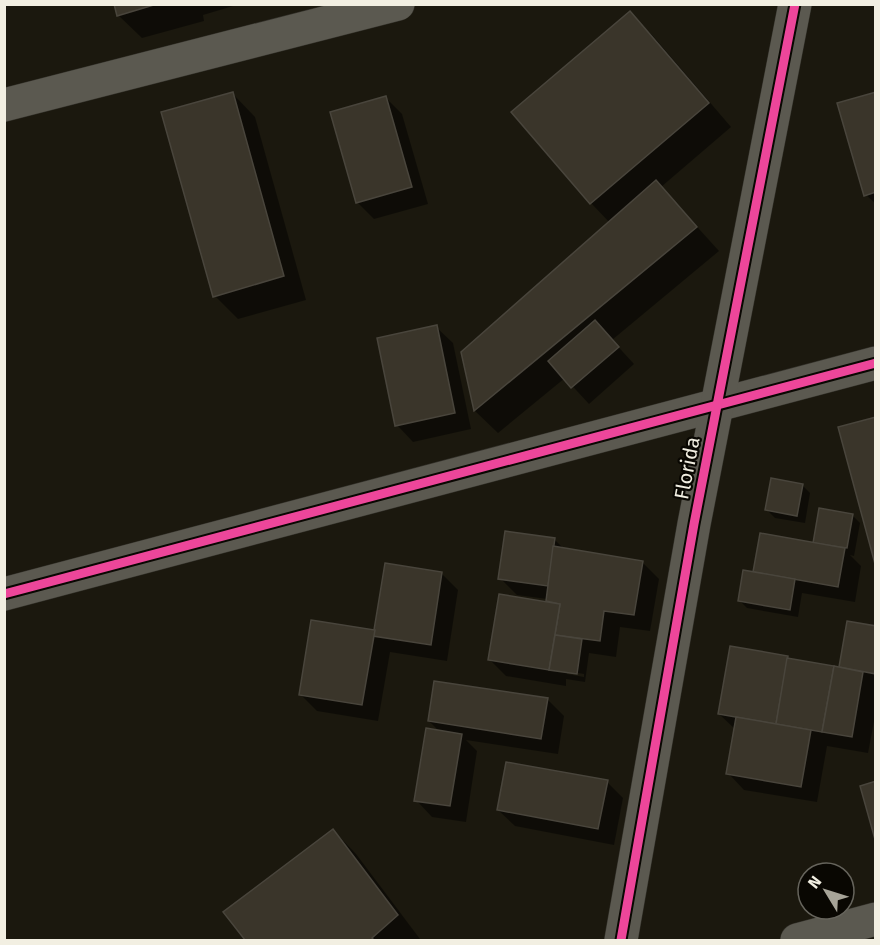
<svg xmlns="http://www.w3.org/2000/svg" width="880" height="945" font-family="'Fira Sans',sans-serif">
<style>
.shadow{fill:#0007;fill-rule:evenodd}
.building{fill:#3a352a;stroke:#49453c;stroke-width:1.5}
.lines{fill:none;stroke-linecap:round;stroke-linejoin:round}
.minor-casing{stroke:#34322b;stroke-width:34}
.minor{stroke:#5b5950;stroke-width:33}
.cycleway-casing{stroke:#090702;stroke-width:13}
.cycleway{stroke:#ed469a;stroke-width:9}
.labels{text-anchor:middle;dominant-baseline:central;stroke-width:4.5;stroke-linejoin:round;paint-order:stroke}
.street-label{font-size:20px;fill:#f2efe2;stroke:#090702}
</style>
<rect width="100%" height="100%" fill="#1b180e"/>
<g class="shadow">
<polygon points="116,4 240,4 203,15 204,21 142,38 118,15"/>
<polygon points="630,13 653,36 731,127 661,187 719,251 612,340 634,364 589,404 565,378 498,433 475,411 462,353 610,223 591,203 513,112"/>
<polygon points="232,93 255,117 306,300 238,319 215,296"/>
<polygon points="876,93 876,204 866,195"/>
<polygon points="386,98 402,114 428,204 374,219 357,202"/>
<polygon points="436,327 453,343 471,429 413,442 397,425"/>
<polygon points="802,485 810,493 805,523 775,518 767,510"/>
<polygon points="852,515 860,523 854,556 850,555 861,566 855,602 802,593 798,617 747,608 739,600 758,574 814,544"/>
<path d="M554,539L564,549L642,562L659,579L650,631L620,627L616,657L589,653L585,682L566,679V686L506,676L490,660L547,603V599L517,595L500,578ZM567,671L584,674V677L567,674Z"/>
<polygon points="442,574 458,590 447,661 390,652 378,721 317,711 301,695"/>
<polygon points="848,623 876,627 876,711 868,753 827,746 817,802 744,790 728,773 736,730 719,714 840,669"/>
<polygon points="547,699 564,716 558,754 466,740 477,751 466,822 432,817 416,800 440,732 429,721"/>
<polygon points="607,782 623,798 614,845 515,826 498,810"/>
<polygon points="333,830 356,854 420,939 247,940 226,912"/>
</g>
<g class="building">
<polygon points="114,4 157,4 117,16"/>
<polygon points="630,11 709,103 590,204 511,112"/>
<polygon points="233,92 284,276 213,297 161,112"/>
<polygon points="876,92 876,192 864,196 837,103"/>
<polygon points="386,96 412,187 356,203 330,112"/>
<polygon points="656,180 697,227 474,411 461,352"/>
<polygon points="595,320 619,347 571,388 548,361"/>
<polygon points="437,325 455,413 395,426 377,338"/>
<polygon points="876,417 876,564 875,564 838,427"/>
<polygon points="771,478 803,484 797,516 765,510"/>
<polygon points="819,508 853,514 847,548 813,543"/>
<polygon points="505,531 555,538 548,586 498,579"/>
<polygon points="760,533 845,548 838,587 753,572"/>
<polygon points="553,546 643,561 634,615 604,611 600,641 555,635 560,604 546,601"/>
<polygon points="385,563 442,572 431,645 373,636"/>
<polygon points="743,570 795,579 790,610 738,601"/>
<polygon points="499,594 560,604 549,670 488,660"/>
<polygon points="311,620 375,630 362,705 299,695"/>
<polygon points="847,621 876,626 876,674 839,667"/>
<polygon points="555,635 582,639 577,674 549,670"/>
<polygon points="730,646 788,656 776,724 718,714"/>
<polygon points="787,658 834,666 822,732 776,724"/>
<polygon points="834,666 863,672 852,737 822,732"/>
<polygon points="434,681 548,698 541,739 428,721"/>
<polygon points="736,717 811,730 801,787 726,774"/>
<polygon points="426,728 462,734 450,806 414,801"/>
<polygon points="506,762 608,780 598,829 497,810"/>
<polygon points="876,781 876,843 860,786"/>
<polygon points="333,829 398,915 372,938 374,940 245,940 223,912"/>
</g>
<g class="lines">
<defs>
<g id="minor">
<polyline points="4,105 398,4"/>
<polyline points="4,594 876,363"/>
<polyline points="621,940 694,524 795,4"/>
<polyline points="797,940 876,919"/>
</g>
</defs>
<use href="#minor" class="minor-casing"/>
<use href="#minor" class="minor"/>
<defs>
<g id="cycleway">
<polyline points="4,594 876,363"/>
<polyline points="621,940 694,524 795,4"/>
</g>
</defs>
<use href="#cycleway" class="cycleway-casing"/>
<use href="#cycleway" class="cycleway"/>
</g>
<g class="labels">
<g class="street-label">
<text transform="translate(687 468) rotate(-79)">Florida</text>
</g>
</g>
<rect width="880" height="945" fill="none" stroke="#f2efe2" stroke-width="12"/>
<g transform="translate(826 891) rotate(308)"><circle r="28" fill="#090702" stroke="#66645c" stroke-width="1.5"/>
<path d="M0-4.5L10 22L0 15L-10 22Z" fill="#a7a498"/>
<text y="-9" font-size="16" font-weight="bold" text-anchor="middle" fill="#f2efe2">N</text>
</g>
</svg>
